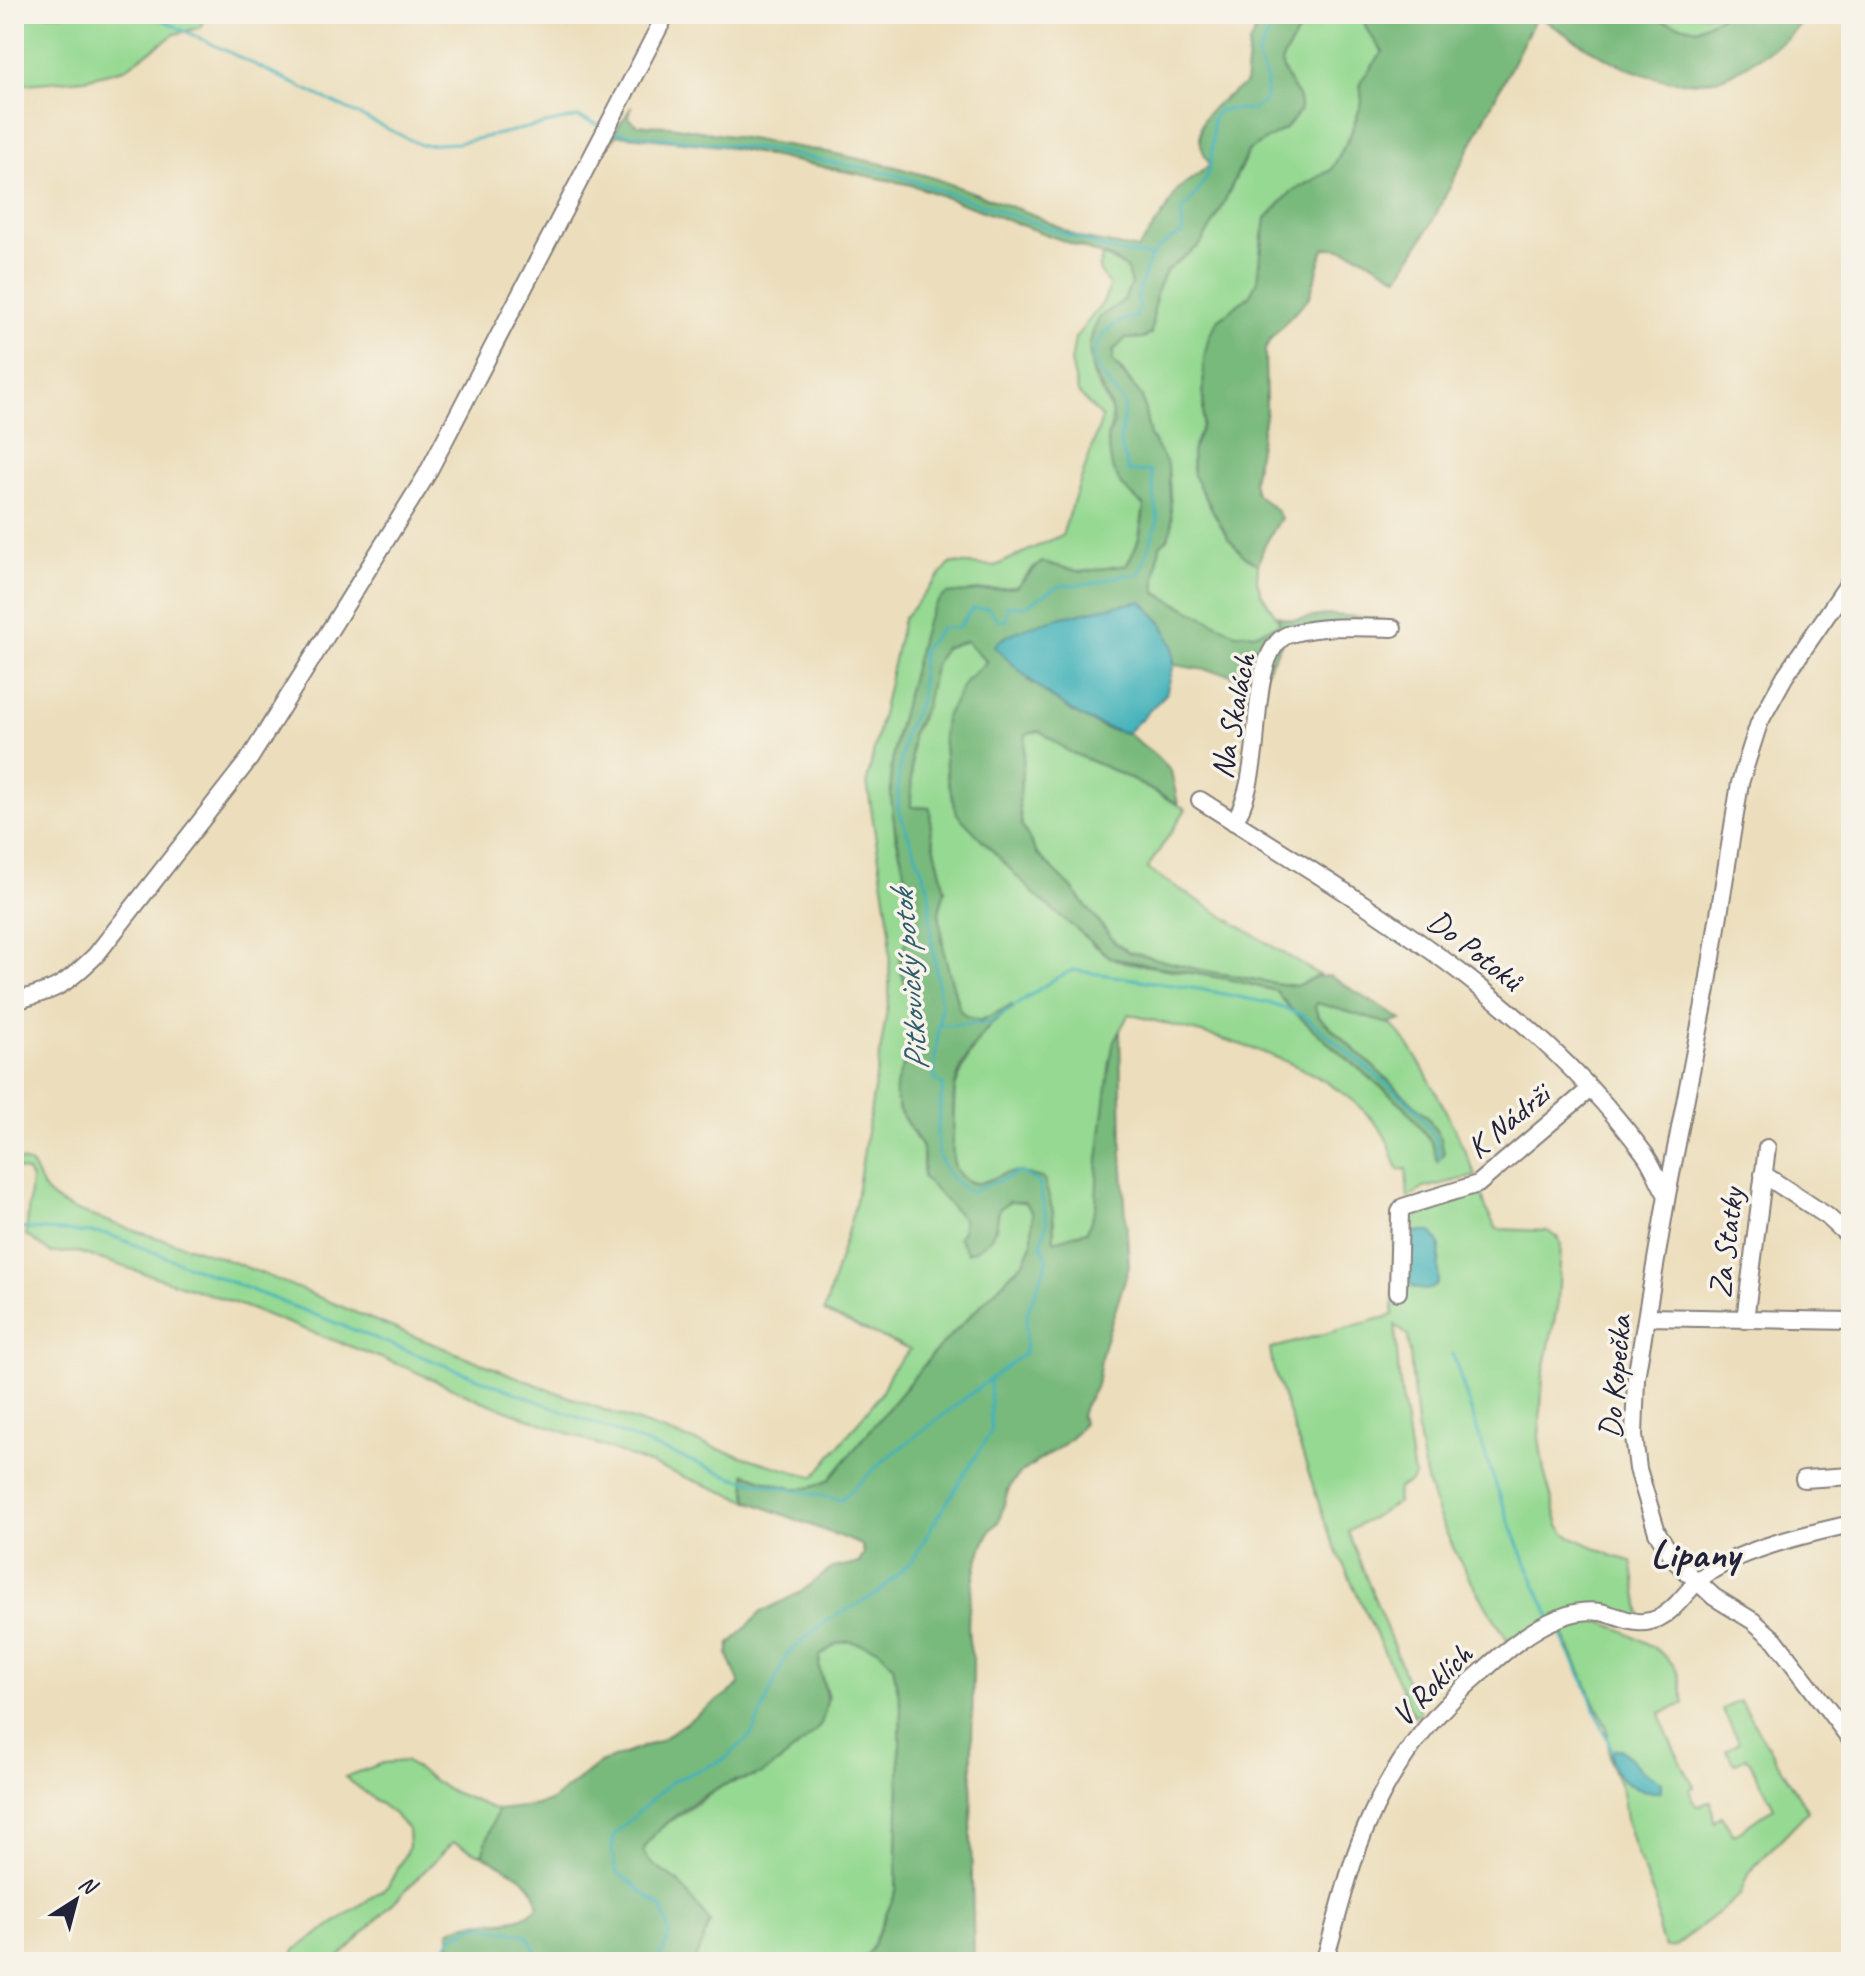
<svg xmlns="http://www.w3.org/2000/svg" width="1865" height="1976" viewBox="0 0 1865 1976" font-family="Caveat,sans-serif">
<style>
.green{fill:#95d992;stroke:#5c7e66;stroke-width:2}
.forest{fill:#78b97c;stroke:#4d6e5c;stroke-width:2}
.water{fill:#42b2ba;stroke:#326a7a;stroke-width:2}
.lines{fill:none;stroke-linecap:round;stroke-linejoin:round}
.stream{stroke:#42b2ba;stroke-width:3}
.minor-casing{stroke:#87807c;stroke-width:20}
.minor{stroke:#fff;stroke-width:16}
.labels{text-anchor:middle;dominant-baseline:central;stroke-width:7;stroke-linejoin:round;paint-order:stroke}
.street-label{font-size:32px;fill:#22223b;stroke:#f7f3e8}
.water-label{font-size:34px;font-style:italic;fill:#2f5c6e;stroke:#f7f3e8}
.district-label{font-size:40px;font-weight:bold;fill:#22223b;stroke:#f7f3e8}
</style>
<rect width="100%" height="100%" fill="#f7f3e8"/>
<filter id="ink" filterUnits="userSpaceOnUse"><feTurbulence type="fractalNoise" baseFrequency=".0125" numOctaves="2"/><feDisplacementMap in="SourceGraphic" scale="16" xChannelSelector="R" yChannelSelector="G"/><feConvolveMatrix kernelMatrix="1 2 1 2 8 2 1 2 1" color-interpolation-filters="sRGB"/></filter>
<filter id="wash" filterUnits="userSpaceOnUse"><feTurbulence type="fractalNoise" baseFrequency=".006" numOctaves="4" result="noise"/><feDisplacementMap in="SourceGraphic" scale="32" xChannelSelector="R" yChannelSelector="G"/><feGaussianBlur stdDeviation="1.8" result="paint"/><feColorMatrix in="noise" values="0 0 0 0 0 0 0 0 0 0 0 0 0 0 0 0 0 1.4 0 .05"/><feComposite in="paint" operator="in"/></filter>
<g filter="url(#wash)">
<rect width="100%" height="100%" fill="#ecdebc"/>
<path class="green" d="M14,14H203L202,27L175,34L124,69L85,79L14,85Z
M1315,14H1361L1367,30L1383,52L1362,92V102L1349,138L1331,170L1291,192L1262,234L1257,282L1249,296L1218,320L1204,357L1203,424L1192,452L1193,475L1228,538L1258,565L1257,580L1261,593L1281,624L1254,634L1235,633L1156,593C1154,578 1158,560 1160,545L1167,538L1172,526L1168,465L1150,436L1142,397L1123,372L1113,362V351L1125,339L1143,338L1151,333L1156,294L1166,270L1200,245L1217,217L1284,77L1281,62L1298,32L1310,26Z
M1651,14H1725L1697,29L1654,19Z
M1102,255L1127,268L1131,284L1124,300L1100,317C1098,332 1091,351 1092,367C1094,395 1123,404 1107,437L1121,485L1144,506L1137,548L1126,565L1081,572L1042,562L1031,570L1017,587L969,591L905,705L896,734L891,776L895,833L916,918L913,932L900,957L902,974L914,998L920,1031L901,1071L898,1109L923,1150V1177L963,1219V1231L958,1237L996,1229L999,1209L1010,1202H1024L1032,1212V1244L1025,1260L933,1354L830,1479C801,1499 776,1484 746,1474L748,1501L482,1401L405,1367L221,1298L78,1252L51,1253L26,1235L31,1179L27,1172L14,1167V1160C39,1161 34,1176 45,1191C59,1208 90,1215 110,1222C146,1236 183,1244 219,1257C272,1276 324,1300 376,1321C520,1379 664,1437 814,1477L880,1395L892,1369L910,1350L824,1312L855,1205L889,998L890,930L867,782L903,619L951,563L995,566L1062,535L1102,418L1078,393L1071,362L1075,338L1102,304L1110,287L1099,270Z
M966,641L987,663L966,680L943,734L947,778L1093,945L1117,961L1232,980L1276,991L1289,1007L1327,1042L1404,1106L1431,1142L1438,1161L1427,1116L1318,1016L1314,1007L1317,1003C1332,1005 1376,1016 1388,1023C1414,1038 1463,1146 1476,1176L1424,1188L1408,1198L1406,1169L1398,1170C1393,1157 1389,1141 1381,1130C1326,1057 1212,1037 1129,1014L1114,1041L1098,1160L1096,1207L1087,1231L1054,1242V1221L1007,1173L980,1185L963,1179L955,1168L952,1155L955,1087L968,1057L985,1032L1000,1015L1013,1008L1011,1006L980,1021L964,1015L959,1008L944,953L939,912L945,890L931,832L930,808L911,807L912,733L919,723L934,667L944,648Z
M1040,731L1068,751L1119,773L1186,809L1147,869L1319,975L1296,986L1267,982L1196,969L1129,952L1116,943L1071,887L1037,854L1022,826L1019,804L1026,734Z
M1480,1189L1487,1212L1497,1229L1547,1231L1559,1238L1561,1246L1558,1302L1543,1376L1539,1438L1544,1471L1559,1525L1566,1534L1615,1557L1632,1561L1642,1623L1585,1612L1512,1647C1483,1600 1451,1553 1433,1500C1415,1448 1415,1391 1408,1336L1395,1325L1399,1377L1414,1477L1411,1482L1398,1488L1397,1503L1348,1532L1421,1715L1414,1716L1330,1536L1273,1367L1270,1349L1393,1315L1395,1225L1406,1213Z
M1583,1617C1607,1620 1669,1649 1678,1673C1682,1682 1682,1694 1684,1704L1660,1713L1668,1737L1694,1787L1689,1790L1697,1807L1711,1801L1714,1822L1721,1816L1734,1835L1774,1807L1747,1757L1735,1764L1726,1750L1739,1742L1722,1709L1740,1701L1808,1811L1749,1872L1740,1895L1674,1947L1665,1948L1659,1932L1656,1901L1637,1855L1626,1819L1622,1792L1610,1761L1607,1728L1559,1625Z
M849,1641L878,1649L893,1665L901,1707L896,1892L871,1949L862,1962H694L710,1922C691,1894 658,1877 643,1851L655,1832L724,1785L762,1774L800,1745L821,1724L828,1697L819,1668L820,1656L836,1644Z
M405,1761L448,1790L497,1810L482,1855L453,1842L335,1962H289L295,1950L388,1886L409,1847L408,1829L395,1815L345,1777L383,1763Z"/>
<path class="forest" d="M1264,14H1315L1310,26L1298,32L1281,62C1285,83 1303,93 1300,111L1286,128L1248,151L1217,217L1200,245L1166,271L1156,294L1151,334L1143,338L1125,339L1113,351V362L1142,397L1150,436L1168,465L1172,526L1168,538L1160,545C1158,560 1154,578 1156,593L1235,633L1254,634L1280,624L1278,616C1293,624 1313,615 1330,615C1348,615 1366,618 1383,620L1287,634L1254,692L1230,674L1174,665L1173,647L1029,681L1054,696L1074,713L1104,728L1127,733L1154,754L1171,771L1178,804L1119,773L1068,751L1040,731L1026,734L1019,804L1022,826L1037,854L1071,887L1115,943L1129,952L1196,969L1267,982L1296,986L1315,977L1330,976L1402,1020L1389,1024L1317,1003L1315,1007L1318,1016L1427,1116L1441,1138L1444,1154L1438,1162L1431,1142L1404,1106L1327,1042L1289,1007L1276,991L1232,980L1111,958L1035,895L957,814L947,778L943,734L945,718L966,680L987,662L966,641L944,648L934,667L926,706L912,733L911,807L930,808L931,832L945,890L939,912L944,953L959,1008L964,1015L980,1021L1012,1005L1013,1008C986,1023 962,1057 955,1086C952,1102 954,1120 953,1136C953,1150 950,1167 962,1177C977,1192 991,1176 1007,1173C1020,1171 1032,1175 1044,1179L1053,1212L1054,1241L1087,1231L1096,1207L1098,1160L1110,1061L1114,1041L1120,1031L1122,1153L1129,1267L1102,1352L1097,1385L1084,1406L1081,1416L1083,1422C1071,1448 1037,1457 1017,1477C1005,1489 1005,1507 998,1522C996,1525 992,1528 990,1531C974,1560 961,1627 973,1658L971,1839L974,1962H862L871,1949L896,1892L901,1707L893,1665L878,1649L849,1641L836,1644L820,1656C815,1678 834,1690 822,1721C816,1736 777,1765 763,1773C751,1780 734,1779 722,1786C700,1797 651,1829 643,1851L651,1863L678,1882L710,1922L694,1962H452L449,1931C481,1913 510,1932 538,1907C537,1878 504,1867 482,1855L497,1810L533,1806L551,1801L600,1763L659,1741L740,1685L728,1655L730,1644L761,1612L801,1592L832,1568L859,1563L864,1553L862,1545L748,1501L745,1474C774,1483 802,1498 830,1479L933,1354L1025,1260L1032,1244V1212L1024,1202H1010L999,1209C995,1235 993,1243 968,1253L958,1237L963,1231V1219L923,1177C923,1169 925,1159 923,1152C920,1134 898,1119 896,1097C893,1075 912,1054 919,1034C927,1007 897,984 900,958C902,944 913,931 916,918C906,870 888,822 891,773C894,734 907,697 916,660C922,638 926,607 946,594L1016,587L1042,562L1081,572L1126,565C1139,546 1142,529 1144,506L1121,485L1112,468L1107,437L1114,424L1110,405L1092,369L1089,347L1093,331L1100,317L1124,300L1131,284L1126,268L1113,259L912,185L721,146L618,135L606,146L632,106L628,118L638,125L670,126L827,152L892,166L931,177L1034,215L1080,238L1138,249L1166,210L1178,189L1210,165C1184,123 1212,105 1245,85L1249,44Z
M1361,14H1651L1654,19L1697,29L1725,14H1807C1792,38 1776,47 1751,62C1741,68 1730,76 1718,79C1654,95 1592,51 1541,18L1535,19L1431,224L1399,277C1379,267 1347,243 1324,249L1310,296L1272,337L1265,350L1266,410L1253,481L1256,494L1275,509L1281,518L1264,546L1258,565L1241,553L1228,538L1193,475L1192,452L1203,424L1204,357L1209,336L1218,320L1249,296L1257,282L1266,218L1291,192L1331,170L1349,138L1362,103L1360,82L1383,52L1367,30Z"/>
<path class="water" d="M1142,601L1163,624L1173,647L1174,665L1166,694L1127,733C1075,723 1030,682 994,646C1012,623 1110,607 1142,601Z
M1416,1232H1432L1440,1245L1438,1283C1432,1292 1423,1291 1413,1287L1406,1276V1239Z
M1621,1749L1639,1768L1661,1782V1792C1637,1794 1607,1777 1612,1750Z"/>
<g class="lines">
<path class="stream" d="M150,14L421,145L457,143L578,117L600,125
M611,129L621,133L769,150L897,175L1114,251L1150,256
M940,1025L989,1023L1056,978L1073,970L1199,989L1269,1003L1304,1016L1416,1108L1437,1141L1440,1158
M14,1228L107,1234L735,1478L841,1500L882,1462L990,1379
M1453,1354C1481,1443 1509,1532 1550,1616
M1556,1626L1584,1682L1612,1750
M433,1962L454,1935L478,1925L527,1935L541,1962
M655,1962L664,1950L669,1935L667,1923L662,1908L616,1871L612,1851L614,1835L671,1782L725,1759L752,1734L787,1654L826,1621L877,1594L913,1560L932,1526L991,1432L990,1379L1025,1353L1027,1313L1048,1260L1041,1246L1047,1222L1039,1183L1021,1172L970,1192C924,1166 938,1129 943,1084L935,1080L934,1070L941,1005L931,935L929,889L898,808V781L905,733L921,699L922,651L941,628H958L972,609L987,608L999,620L1006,621L1007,605L1024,607L1058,586L1095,583L1122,575H1139L1158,520L1151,471L1129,472L1120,442L1125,404C1117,393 1103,380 1097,367C1087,341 1114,320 1136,317L1140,306L1137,299C1147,264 1147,250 1183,233L1181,212C1216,173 1211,168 1213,118L1220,110L1253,109L1265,101L1267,81L1257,57L1278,14"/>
</g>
</g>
<g filter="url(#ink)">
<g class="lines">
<g class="minor-casing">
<path id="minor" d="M1851,580L1785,676L1759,723L1740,783L1707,989L1667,1195L1636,1378L1634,1436L1638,1469L1657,1532L1674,1560L1714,1597L1753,1621L1775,1640L1851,1740
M1200,800C1360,902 1529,997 1644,1153C1654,1166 1658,1182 1667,1195
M1234,822C1247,802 1251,775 1254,752C1258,724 1256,644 1290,634C1322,625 1360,627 1393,628
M14,1001C57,990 64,986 96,955L250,758L426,476L666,14
M1763,1174L1827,1216L1851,1238
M1398,1292L1400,1212L1403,1207L1478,1184L1590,1089
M1648,1317L1851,1321
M1745,1320L1767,1148
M1804,1479L1851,1476
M1324,1962C1338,1918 1349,1864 1368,1823C1394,1762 1434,1712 1484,1670C1506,1650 1531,1629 1559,1618C1571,1613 1587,1610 1600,1612C1622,1616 1636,1629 1659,1618C1679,1608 1689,1585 1708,1573C1746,1548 1807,1534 1851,1524"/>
</g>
<use href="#minor" class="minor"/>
</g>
</g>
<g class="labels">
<g class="street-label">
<text transform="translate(1233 716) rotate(-79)">Na Skalách</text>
<text transform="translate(1475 950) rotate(38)">Do Potoků</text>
<text transform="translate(1508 1121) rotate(-40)">K Nádrži</text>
<text transform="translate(1726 1243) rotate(-83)">Za Statky</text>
<text transform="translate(1615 1377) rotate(-85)">Do Kopečka</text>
<text transform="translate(1432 1685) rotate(-46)">V Roklích</text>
</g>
<g class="water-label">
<text transform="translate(909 981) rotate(-95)">Pitkovický potok</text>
</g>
<g class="district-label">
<text x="1695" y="1554">Lipany</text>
</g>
</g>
<rect width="1865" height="1976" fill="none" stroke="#f7f3e8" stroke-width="48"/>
<g transform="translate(76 1900) rotate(36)" stroke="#f7f3e8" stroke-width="6" paint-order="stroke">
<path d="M0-6L14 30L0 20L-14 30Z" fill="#22223b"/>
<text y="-12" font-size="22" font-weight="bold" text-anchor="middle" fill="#22223b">N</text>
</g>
</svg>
